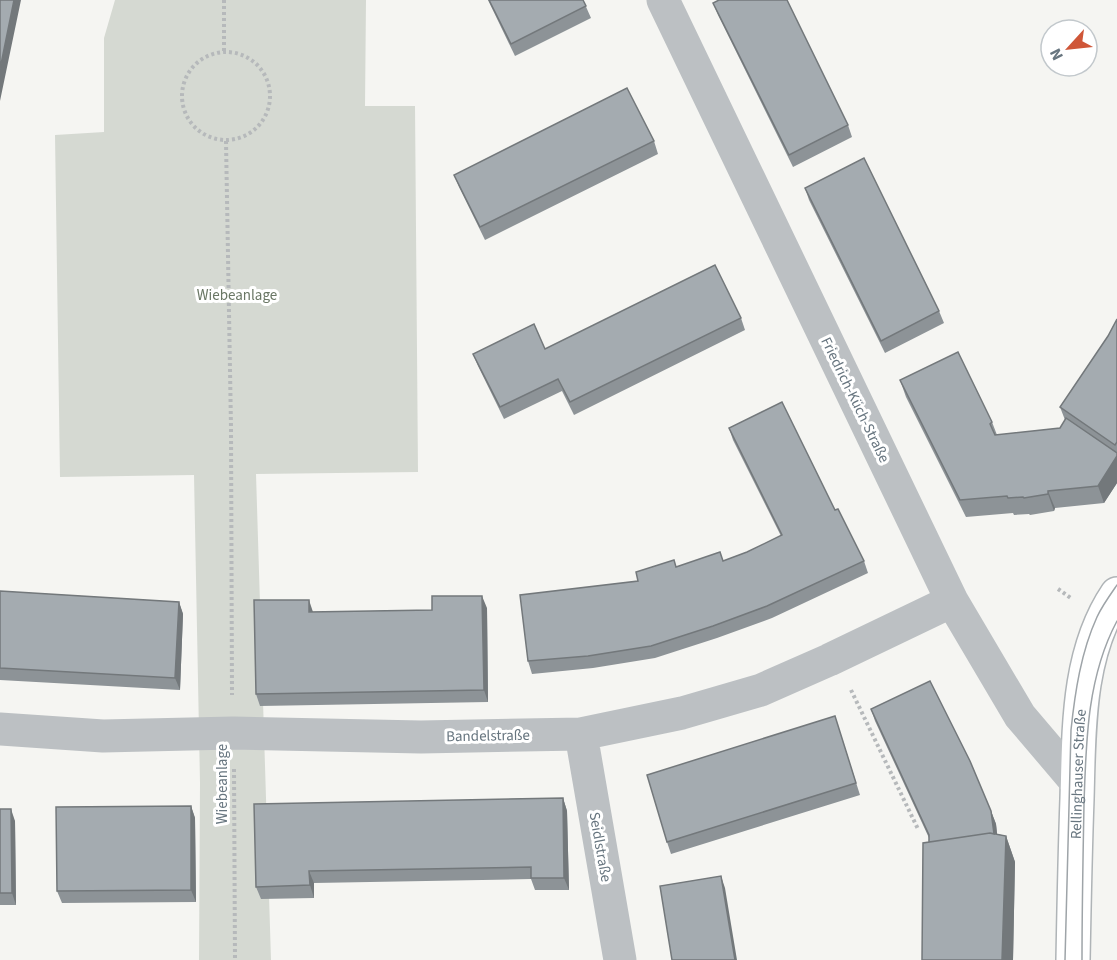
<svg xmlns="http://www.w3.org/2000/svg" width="1117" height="960" viewBox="0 0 1117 960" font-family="'Source Sans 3',sans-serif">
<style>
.green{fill:#d5d9d2}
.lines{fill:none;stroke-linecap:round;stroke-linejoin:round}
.secondary-casing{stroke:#afb4b7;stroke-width:36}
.path{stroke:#b6b9bb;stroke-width:4;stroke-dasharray:3 3;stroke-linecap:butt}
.street{stroke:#bcc0c3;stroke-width:33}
.secondary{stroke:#fff;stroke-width:33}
.tram{stroke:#9ea4a8;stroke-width:1.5}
.wall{fill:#8d9397}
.shaded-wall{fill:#73787b}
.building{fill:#a4abb0;stroke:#73787b;stroke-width:1.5}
.labels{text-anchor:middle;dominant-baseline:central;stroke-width:6;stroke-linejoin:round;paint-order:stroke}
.park-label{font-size:15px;fill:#6a7765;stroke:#fff}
.street-label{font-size:15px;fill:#67757f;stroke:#fff}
</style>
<rect width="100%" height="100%" fill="#f5f5f2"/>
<path class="green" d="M115,0H366L365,106H415L418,472L256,474L271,960H199L200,783L194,475L60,477L55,135L104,132V38Z"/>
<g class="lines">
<g class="secondary-casing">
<g id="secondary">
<path id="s1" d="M1073,960C1074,906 1075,853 1077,799C1079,730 1077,653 1117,594"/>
</g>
</g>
<path class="path" d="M224,0V51
M182 96a44 44 0 1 1 88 0a44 44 0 1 1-88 0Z
M226,141L231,427L232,695
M1058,589L1072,599
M851,690L918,829
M234,769L235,960"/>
<path class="street" d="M663,0L952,601L1020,716L1077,783
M0,729L103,736L233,733L421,737L581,734L682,713L761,690L829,660L952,601
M581,734L620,960"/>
<use href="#secondary" class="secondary"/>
<path class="tram" d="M1065,960L1071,730C1075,692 1081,652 1097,617C1102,606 1110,595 1117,585
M1082,960C1082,908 1083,856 1084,804C1086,742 1087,677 1117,621"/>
</g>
<path class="wall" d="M488,0H583L591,18L515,56Z
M713,3L848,125L852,137L793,167L718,15Z
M654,141L658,154L485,240L459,187L454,175Z
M805,188L939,311L944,323L885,353L809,200Z
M741,318L745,330L574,415L562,391L504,419L478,366L473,354L545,349Z
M1117,319V483L1104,503L1055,508L1054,511L1030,515L1029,514L1014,515L1013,513L966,517L906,397L900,380L992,422L997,435L1060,428L1065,420L1060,407L1108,336Z
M729,428L835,510L864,561L868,573L772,618L717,638L655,658L593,668L532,674L528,661L638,581L677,567L723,561L747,552L781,536L733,440Z
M0,591L179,602L183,614L180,690L0,680Z
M487,608L488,702L260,706L256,694L313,612L432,610Z
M871,709L991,811L996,824L997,834L1006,836L1015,862L1013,960H922L929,838L875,721Z
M835,716L860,795L671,854L667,842Z
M563,798L567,811L569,890H535L531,879L314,883V898L261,899L256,887Z
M191,806L195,818L196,902L62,903L57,891Z
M0,809L15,821L16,905H0Z"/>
<path class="shaded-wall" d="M14,0H21L0,101V69Z
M1117,456V483L1104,503L1098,486Z
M1048,491L1055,508L1054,511L1048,494Z
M482,596L487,608L488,702L484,690Z
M309,600L313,612L314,624L309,612Z
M179,602L183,614L180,690L175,678Z
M563,798L567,811L569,890L564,878Z
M191,806L195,818L196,902L191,890Z
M11,809L15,821L16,905L12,893Z
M991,811L996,824L1000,860L995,848Z
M1006,836L1015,862L1013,960H1002Z
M309,871L314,883V898L310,885Z
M721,876L725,888L737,960H735Z"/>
<path class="building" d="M0,0H14L0,69Z
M489,0H583L586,6L511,44Z
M719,0H787L848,125L789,155L713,3Z
M627,88L654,141L480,227L454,175Z
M864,158L939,311L881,341L805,188Z
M715,265L741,318L570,402L558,379L500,407L473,354L534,324L545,349Z
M1117,319V442L1115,445L1060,407L1108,336Z
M958,352L992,422L990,424L995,435L1060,428L1066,418L1117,453V456L1098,486L1048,491V494L1024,498L1023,497L1008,498L1007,496L960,500L900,380Z
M782,402L835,510L838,509L864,561L767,606L713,626L651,646L588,656L528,661L520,595L638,581L636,572L674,560L676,567L720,552L723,561L747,552L782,535L729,428Z
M0,591L179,602L175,678L0,668Z
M432,596H482L484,690L256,694L254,600H309V612L432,610Z
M930,681L970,761L991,811L994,834L990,833L929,842V835L871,709Z
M835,716L856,783L667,842L647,775Z
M563,798L564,878H531V867L309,871L310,885L256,887L254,804Z
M191,806V890L57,891L56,807Z
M0,809H11L12,893H0Z
M990,833L1006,836L1002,960H922L923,843Z
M721,876L735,960H672L660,886Z"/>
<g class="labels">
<g class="park-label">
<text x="237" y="295">Wiebeanlage</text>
</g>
<g class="street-label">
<text transform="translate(855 400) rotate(64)">Friedrich-Küch-Straße</text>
<text transform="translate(488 736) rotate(-1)">Bandelstraße</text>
<text stroke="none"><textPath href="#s1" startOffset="186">Rellinghauser Straße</textPath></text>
<text transform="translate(222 784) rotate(-90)">Wiebeanlage</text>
<text transform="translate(600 847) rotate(80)">Seidlstraße</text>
</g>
</g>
<g transform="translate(1069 48) rotate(243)"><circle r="28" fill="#ffffff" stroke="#c2c8cc" stroke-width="1.5"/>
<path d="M0-4.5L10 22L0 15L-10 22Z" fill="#cf5638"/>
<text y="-9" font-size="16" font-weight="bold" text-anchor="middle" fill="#67757f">N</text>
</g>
</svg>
